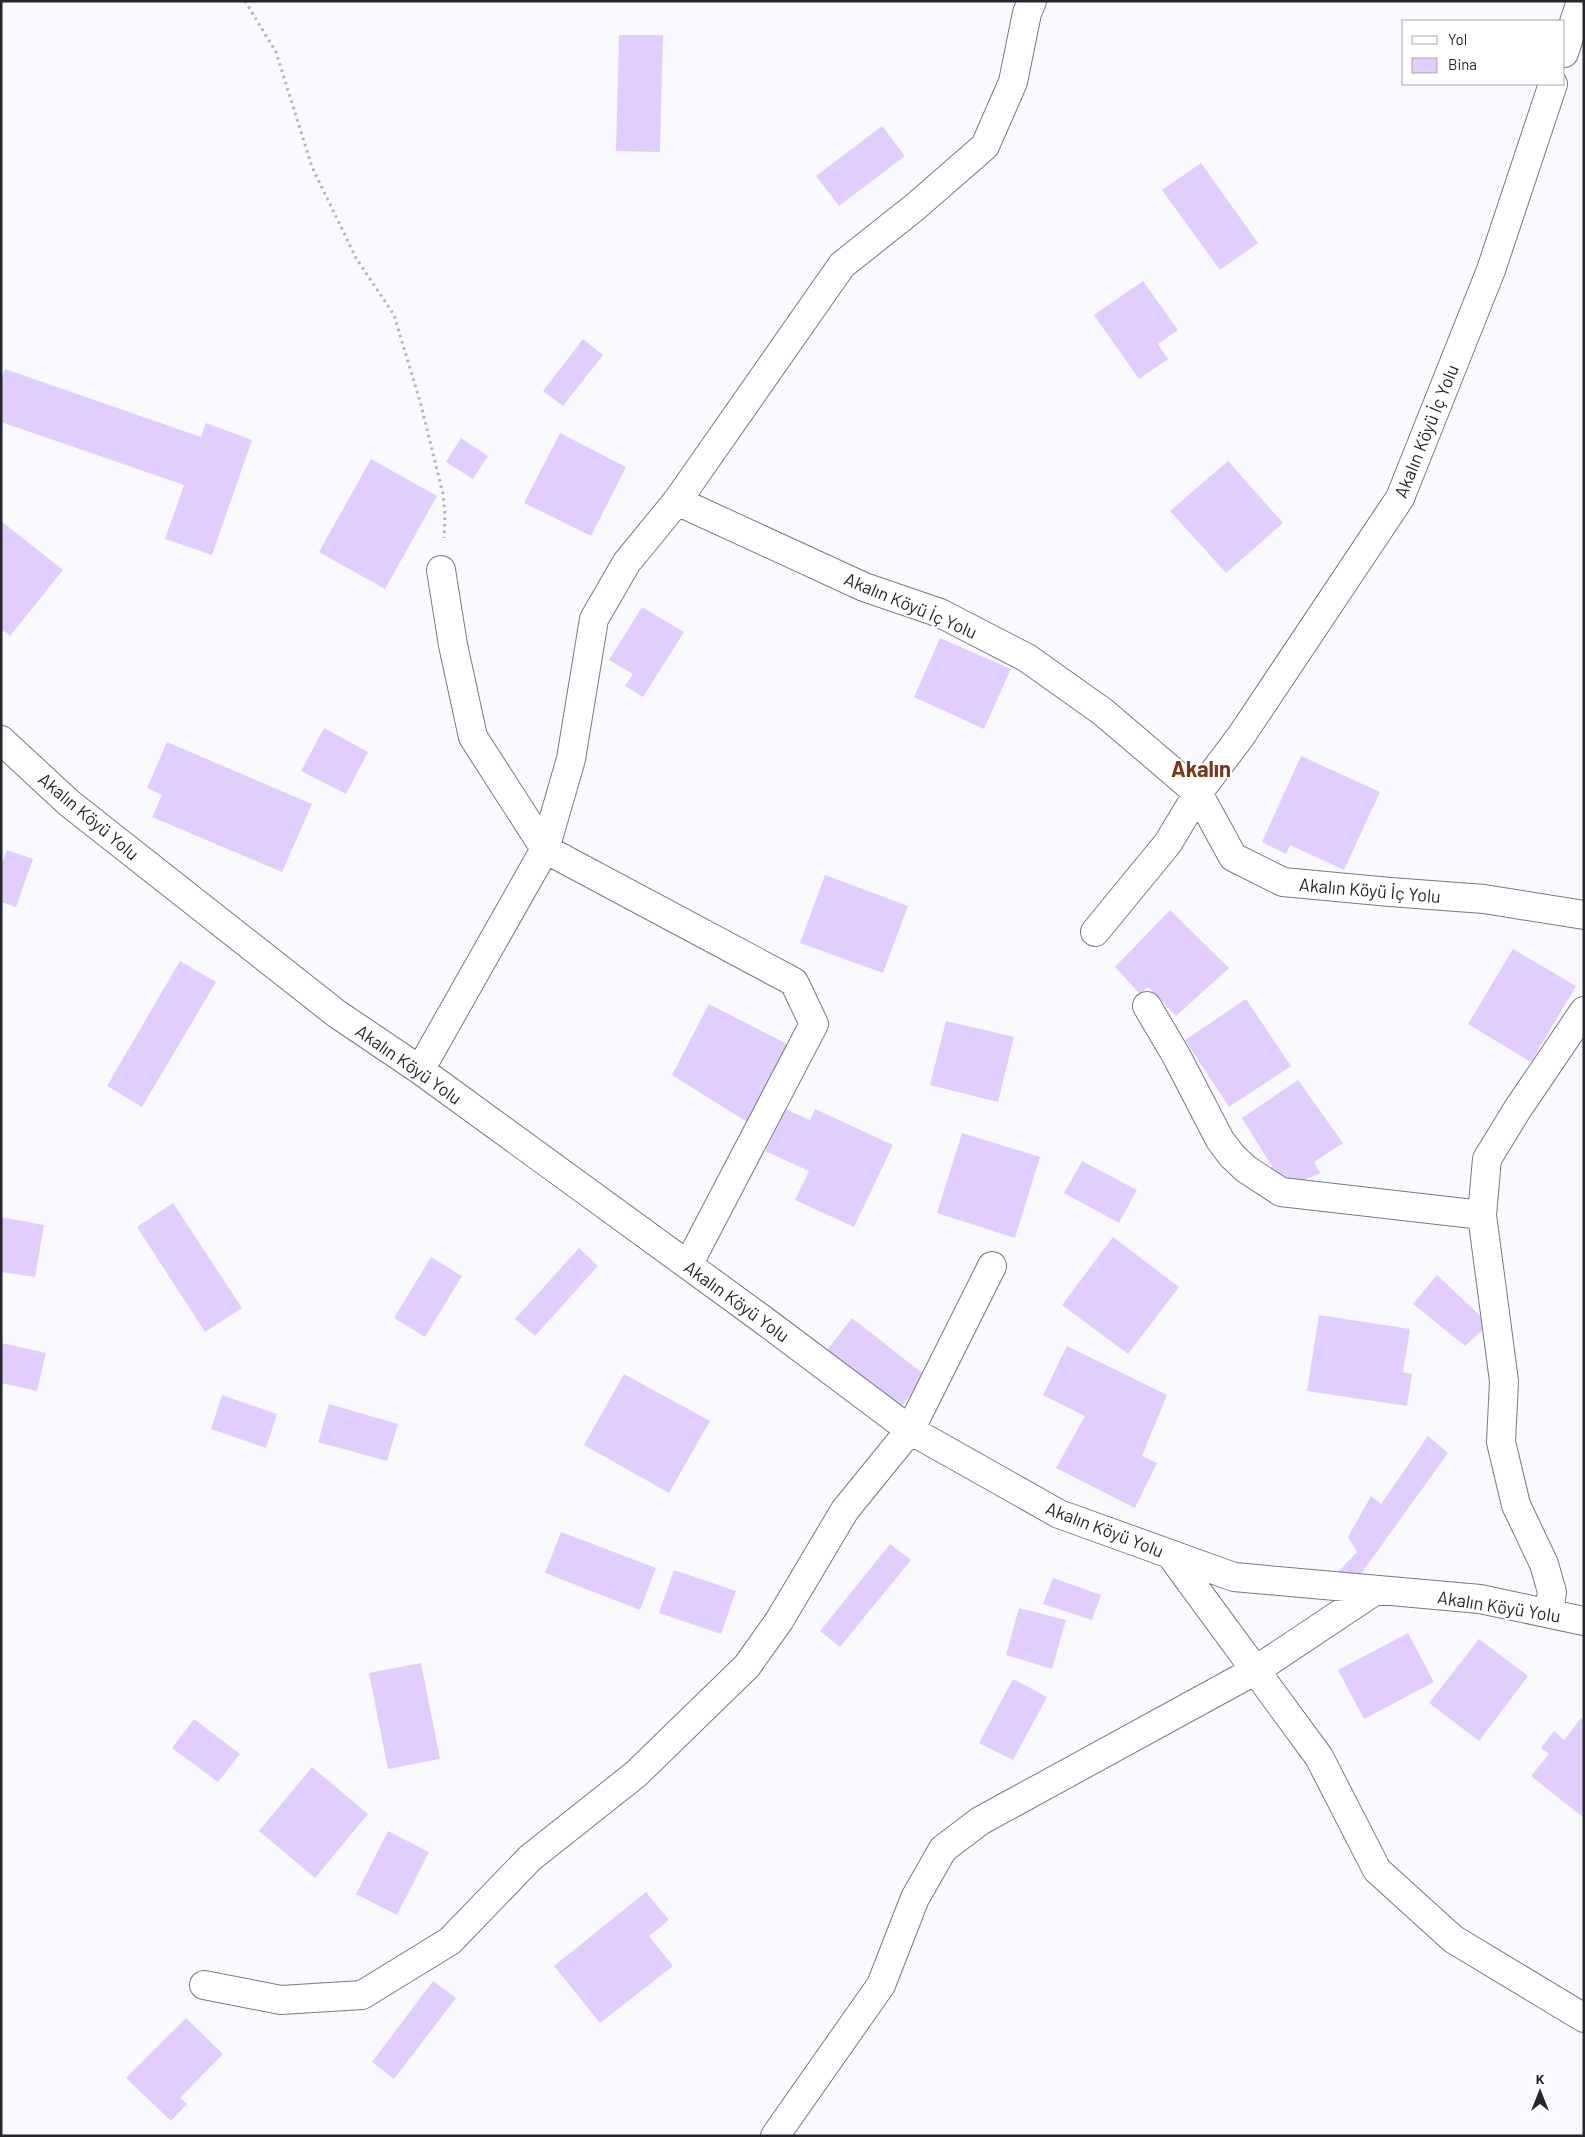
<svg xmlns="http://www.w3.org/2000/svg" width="1585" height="2137" viewBox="0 0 1585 2137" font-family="Barlow,sans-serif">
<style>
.building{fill:#e2cdff}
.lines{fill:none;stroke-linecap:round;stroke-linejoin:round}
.minor-casing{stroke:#777988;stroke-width:30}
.path{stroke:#b3b3b8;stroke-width:3;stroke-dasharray:2.5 4;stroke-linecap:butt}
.minor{stroke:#fff;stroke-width:28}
.labels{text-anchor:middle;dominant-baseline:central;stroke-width:4;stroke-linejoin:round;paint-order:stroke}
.street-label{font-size:18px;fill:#25262c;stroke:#fff}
.district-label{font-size:22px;font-weight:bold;fill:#79371b;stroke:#fff}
</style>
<rect width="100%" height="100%" fill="#fafafe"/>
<path class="building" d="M619,35H663L660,152L616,151Z
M882,126L905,156L839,206L816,176Z
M1201,163L1258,243L1220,270L1162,190Z
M1143,281L1178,330L1158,344L1168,359L1139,379L1094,315Z
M583,339L603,355L563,406L543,391Z
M5,369L201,437L206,423L252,440L212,555L165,539L184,485L1,422V380Z
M560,433L626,467L591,536L524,503Z
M461,438L488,456L473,479L446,462Z
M371,459L437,496L385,589L319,552Z
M1228,461L1283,523L1226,573L1170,511Z
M1,521L63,570L10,636L1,629Z
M642,607L684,632L643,697L625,686L633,674L609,660Z
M940,638L1011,669L984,729L914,697Z
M324,728L368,752L346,794L301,771Z
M167,742L312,804L282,872L152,817L162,795L147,788Z
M1301,756L1380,792L1344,870L1290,845L1286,854L1262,842Z
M7,850L33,859L16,907L1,902V866Z
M825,875L908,906L883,973L800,943Z
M1170,910L1229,968L1176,1016L1148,987L1140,994L1115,967Z
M1513,949L1576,986L1531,1062L1468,1024Z
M180,961L216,982L142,1107L107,1086Z
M1246,999L1291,1066L1229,1107L1185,1040Z
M709,1004L791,1046L747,1122L672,1075Z
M946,1021L1014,1037L998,1102L930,1085Z
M1298,1080L1343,1143L1314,1162L1320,1173L1286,1189L1242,1118Z
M785,1109L810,1120L815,1109L893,1145L854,1227L795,1200L809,1171L765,1151Z
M962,1133L1040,1157L1015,1238L937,1213Z
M1082,1161L1137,1190L1119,1223L1064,1193Z
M173,1203L242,1308L205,1332L137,1227Z
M1,1217L44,1225L35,1277L1,1272Z
M1113,1237L1179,1287L1128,1354L1062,1305Z
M579,1248L598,1266L535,1336L515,1319Z
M431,1257L462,1276L425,1337L394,1318Z
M1437,1275L1489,1324L1465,1346L1413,1304Z
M1319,1315L1410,1329L1403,1372L1412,1374L1407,1406L1307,1391Z
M852,1318L926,1376L900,1408L827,1350Z
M1,1343L46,1353L37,1391L1,1383Z
M1067,1346L1167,1395L1142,1456L1157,1463L1135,1508L1056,1468L1085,1416L1043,1395Z
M624,1374L710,1421L669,1493L584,1445Z
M222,1395L277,1414L266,1448L211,1429Z
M329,1404L398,1424L387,1461L318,1442Z
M1428,1436L1448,1453L1358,1578L1334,1576L1357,1552L1348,1537L1371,1496L1381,1504Z
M561,1532L656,1568L640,1610L545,1573Z
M890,1544L911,1560L840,1647L820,1631Z
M674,1570L736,1591L721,1634L659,1613Z
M1053,1578L1101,1595L1092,1620L1043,1604Z
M1019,1608L1066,1620L1052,1669L1006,1655Z
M1408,1633L1434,1682L1364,1719L1338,1670Z
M1479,1639L1528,1676L1479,1741L1429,1703Z
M421,1663L440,1759L388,1769L369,1673Z
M1013,1679L1047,1697L1013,1760L979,1743Z
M1581,1718L1584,1720V1818L1531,1776L1549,1754L1541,1748L1554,1731L1564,1740Z
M194,1719L240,1754L218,1782L172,1748Z
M312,1767L368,1814L315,1878L259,1831Z
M388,1831L429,1852L397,1915L356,1894Z
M646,1892L669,1920L649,1936L673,1966L600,2023L554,1966Z
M433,1981L456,1998L394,2079L372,2062Z
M186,2018L223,2054L180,2098L187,2104L171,2121L126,2078Z"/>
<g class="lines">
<g class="minor-casing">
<path id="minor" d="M1564,53L1581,1
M677,501L864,587L940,613L1027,658L1103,712L1198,793L1233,857L1283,882L1390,892L1484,899L1584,915
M441,570L453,645L473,737L545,849L794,982L814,1024L688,1265
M1,740L69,803L337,1014L420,1070L762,1319L910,1430L1059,1514L1234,1577L1480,1599L1584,1621
M1095,932L1168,843L1198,793L1241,736L1400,498L1491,270L1553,84
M1147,1006L1177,1057L1220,1140L1232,1156L1246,1169L1281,1192L1482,1215
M420,1070L545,849L571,759L594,619L627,562L677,501L842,265L915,207L985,146L1013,82L1027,13L1032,1
M1170,1554L1319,1757L1377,1870L1453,1939L1584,2018
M1549,1613L1552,1592L1544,1564L1516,1505L1501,1442L1504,1381L1482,1215L1487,1159L1517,1110L1584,1011
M204,1985L281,2000L362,1995L450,1941L530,1858L636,1774L747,1666L779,1621L845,1510L910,1430L992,1266
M775,2136L881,1985L915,1898L943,1849L980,1821L1256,1670L1376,1590"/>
</g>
<path class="path" d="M245,1L276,52L312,167L356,258L394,315L421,405L443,494L445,514L444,538"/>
<use href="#minor" class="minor"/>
</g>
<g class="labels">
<g class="street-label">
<text transform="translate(1426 431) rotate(-68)">Akalın Köyü İç Yolu</text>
<text transform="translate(911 605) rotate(23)">Akalın Köyü İç Yolu</text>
<text transform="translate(89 816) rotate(40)">Akalın Köyü Yolu</text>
<text transform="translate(1370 890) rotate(5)">Akalın Köyü İç Yolu</text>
<text transform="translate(409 1064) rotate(35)">Akalın Köyü Yolu</text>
<text transform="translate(737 1301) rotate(36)">Akalın Köyü Yolu</text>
<text transform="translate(1105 1529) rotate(21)">Akalın Köyü Yolu</text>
<text transform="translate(1499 1606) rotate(9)">Akalın Köyü Yolu</text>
</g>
<g class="district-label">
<text x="1201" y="768">Akalın</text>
</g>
</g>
<rect width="1585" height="2137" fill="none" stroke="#25262c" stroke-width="5"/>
<rect x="1402" y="20" width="162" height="65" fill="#ffffff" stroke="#a8a8ab"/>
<rect x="1412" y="36" width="25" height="8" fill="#ffffff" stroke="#a8a8ab"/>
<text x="1448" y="45" font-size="15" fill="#25262c">Yol</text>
<rect x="1412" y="58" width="25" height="15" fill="#e2cdff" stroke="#a8a8ab"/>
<text x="1448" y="70" font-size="15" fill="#25262c">Bina</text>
<g transform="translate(1540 2092)" stroke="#ffffff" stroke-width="4" paint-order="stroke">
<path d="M0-4L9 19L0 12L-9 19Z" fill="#25262c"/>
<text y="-8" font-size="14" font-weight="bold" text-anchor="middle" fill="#25262c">K</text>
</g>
</svg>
